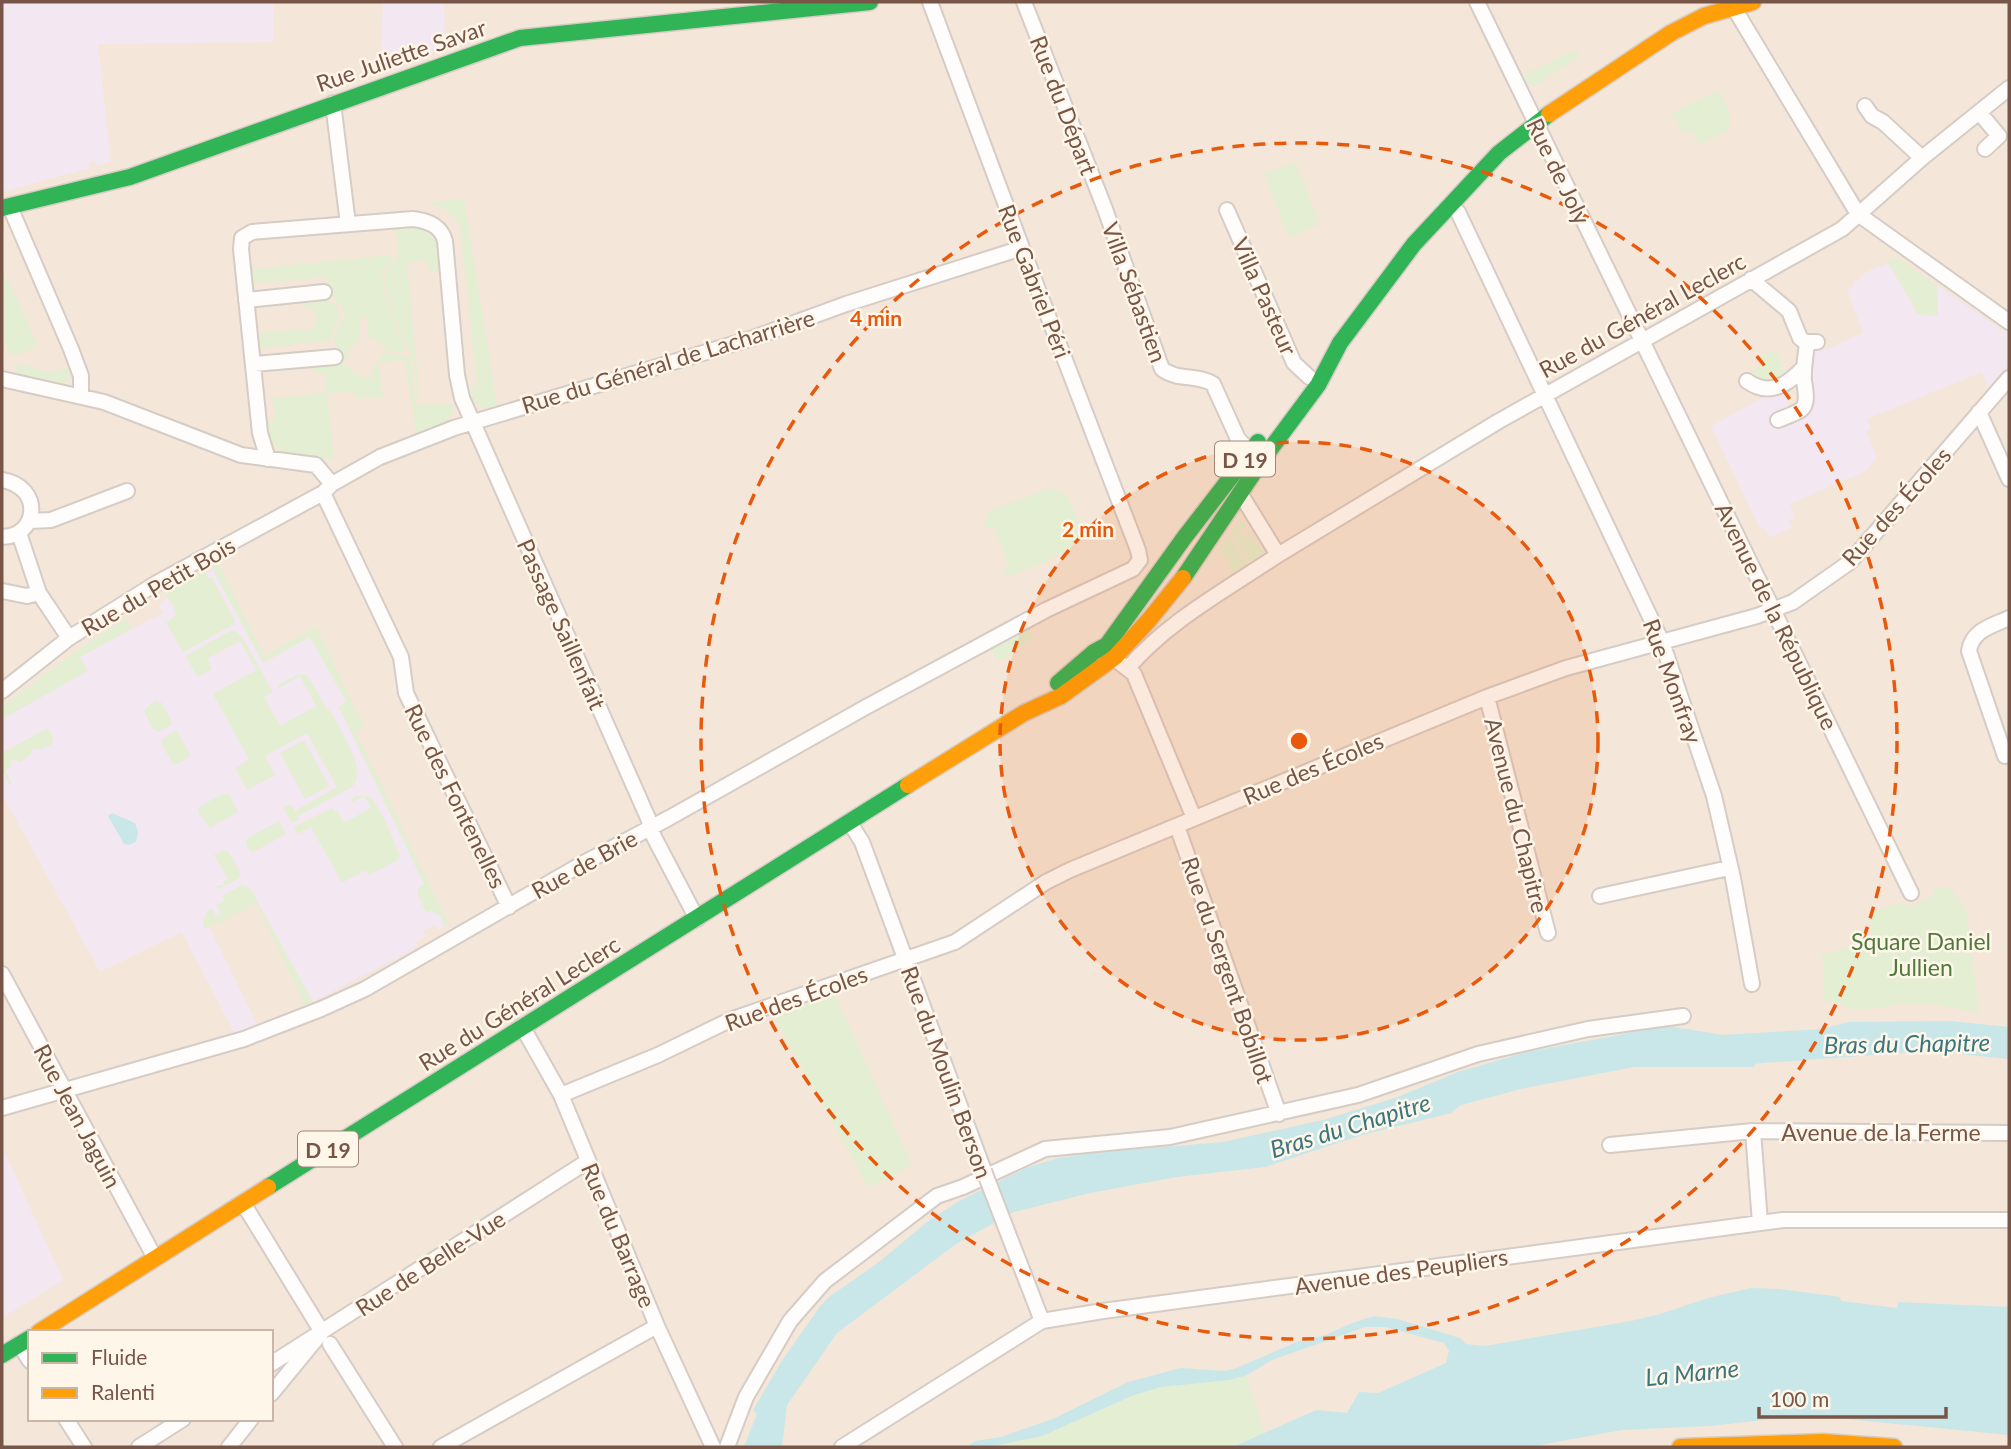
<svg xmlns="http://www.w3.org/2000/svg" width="2011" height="1449" viewBox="0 0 2011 1449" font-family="Lato,sans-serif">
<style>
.residential{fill:#f4e6d8;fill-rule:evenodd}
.education{fill:#f3e7f2}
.green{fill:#e4eed2}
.water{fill:#c9e7e9}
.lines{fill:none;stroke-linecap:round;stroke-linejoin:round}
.street-casing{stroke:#d6ccc6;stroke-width:18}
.fast-casing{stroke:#d6ccc5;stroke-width:19}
.slow-casing{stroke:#d6ccc5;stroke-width:19}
.street{stroke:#fefdfc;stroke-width:14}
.fast{stroke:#30b455;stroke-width:16}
.slow{stroke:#ff9f0a;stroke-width:16}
.street-bridge-casing{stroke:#d6ccc6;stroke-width:18;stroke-linecap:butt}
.street-bridge{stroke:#fefdfc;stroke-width:14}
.ring{fill:none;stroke:#e8590c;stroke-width:3.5;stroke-dasharray:12 9}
.labels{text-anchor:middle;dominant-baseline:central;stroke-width:5;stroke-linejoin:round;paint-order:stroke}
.shield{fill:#fff6ea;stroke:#a08678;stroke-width:2}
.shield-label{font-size:21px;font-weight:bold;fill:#785647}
.street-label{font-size:23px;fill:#785647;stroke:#fff6ea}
.park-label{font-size:23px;fill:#50793c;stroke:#fff6ea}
.water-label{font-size:24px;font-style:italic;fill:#39767e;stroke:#fff6ea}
.centre{fill:#e8590c;stroke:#fff6ea;stroke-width:3.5}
.ring-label{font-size:21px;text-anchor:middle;font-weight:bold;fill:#e8590c;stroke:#fff6ea;stroke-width:5;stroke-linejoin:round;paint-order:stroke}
</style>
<rect width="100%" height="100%" fill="#f8f1e8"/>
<path class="residential" d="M2,2H2009V1447H2ZM30,1332H271V1419H30Z"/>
<path class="education" d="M2,2H274L273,42L98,44L111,162L96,166L95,160L89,162L90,168L2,192Z
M383,2H444L445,47L380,66Z
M1888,263L1918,314L1938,316V286L2009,335V364L1988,388L1982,372L1867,419L1871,429L1866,431L1877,458L1866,471L1790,504L1794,513V518L1789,521L1792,527L1770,538L1764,528L1760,529L1711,426L1781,388L1791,409L1809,406L1815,401L1809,385L1811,352L1819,345L1822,351L1863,333L1847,289L1854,286V282L1861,278V276L1877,266L1878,267Z
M218,562L264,656L316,626L364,727L356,732L449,924L438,930L435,925L423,931L425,936L415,942L418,947L305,1006L256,903L231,917L209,926L258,1026L235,1035L182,932L100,972L2,794V706L79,649L126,618L132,629L163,613L159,605L166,597L164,593L206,573L212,569L211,566Z
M2,1146L63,1280L2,1318Z"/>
<path class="green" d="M1576,49L1580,56L1536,85L1532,86L1525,80L1527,71H1531Z
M1718,90C1725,103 1735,116 1728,130L1699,145L1692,130L1683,133L1672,113Z
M1295,162L1320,224L1289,237L1264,174Z
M464,198L497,406C482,411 472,404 470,388L477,385L460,225L447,210L430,203Z
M421,228C439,235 440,253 442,271L429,272L427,260L407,263L420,400L418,401L413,359L393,315L384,276L389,265L396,260L398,253L396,230Z
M393,255L380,278H383C386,304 395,326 407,350L403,352L387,351L376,339L369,338L367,318H360V340L349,350L346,360L337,362L336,341L333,340L341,321L345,319L343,308L327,292L326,277L253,283L252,269Z
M1887,260H1900L1938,286V316L1918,314Z
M8,279L38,346L17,355L9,354L2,336V281Z
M328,299L338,308L339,319L335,325L330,341L259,348L258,333L316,328L314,308H304L303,302Z
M1775,349L1787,378L1780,382L1760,383L1748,374L1764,364L1760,358Z
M385,353L406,355L410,358L416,405L454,404C453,427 435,428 416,435L405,359L378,363L383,397H355L354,392L327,393L334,460C326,459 319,457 311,456C283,451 270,455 267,422L276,420L274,404L270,398L326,393L325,373H313V366L343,363C354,370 356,380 371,378L376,363Z
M13,365C40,363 38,380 71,366L67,381L58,384L18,374Z
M1051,488C1067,492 1070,499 1075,513C1078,520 1082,527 1081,534C1078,552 1029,567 1013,575L1004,573L1002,570L1009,566L993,526L985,529V517L991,510Z
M1241,518L1245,525L1239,531L1245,537L1250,532L1264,553L1250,562L1231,533Z
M1229,535L1248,564L1234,573L1219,550Z
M218,562L264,656L316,626L364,727L356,732L449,924L445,926L439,914L436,915L433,910L426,912L417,893L418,888L424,884L339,707L346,701L310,637L263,663L211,566Z
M204,570L209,578L212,577L235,621L233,625L183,652L166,623L176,615L173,610L175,609L164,593Z
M126,618L132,629L80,657L88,671L2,719V706L79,649Z
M1029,629L1034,638L999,661L991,650Z
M230,631H235L242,637L273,692L264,697L280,726L316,706L300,676L279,688L278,685L299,674L307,675L327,709L331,712C340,730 368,770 352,787L298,816L299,819L292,823L283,808L291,804L295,811L337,787L307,733L265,756L275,775L247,790L235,768L249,759L213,694L256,670L240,641L207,659L212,669L198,677L185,656Z
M155,701L161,702L172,722L171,725L158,732L153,729L144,710Z
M48,728L53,738L52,744L40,750L33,748L31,755L20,762L15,759L11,761V767L5,770L12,783L9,784L2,770V753Z
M175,731L179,734L190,754L188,758L175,765L172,763L161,742L163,738Z
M304,740L329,786L305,799L280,753Z
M224,793L230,795L238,812L210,828L198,812L199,807Z
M357,796C363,795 368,795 372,799C379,806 397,846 400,856L398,860L369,875L366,870L342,883L311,827L298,834L294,827L332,808L335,812L337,810L344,823L371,808L364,796L352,802L350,799Z
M279,821L286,834L255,851H250L246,843L247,838Z
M223,850L229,852L241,875L238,879L218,889L216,886L225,885L223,882L228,879L214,855Z
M242,885L250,888L313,1002L305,1006L256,903L231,917L204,929C202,920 204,913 212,908L216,916L221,914L216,905L225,901L222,896Z
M1933,887L1952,889L1967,912L1979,1014C1958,1007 1921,1001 1899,1004C1887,1005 1884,1009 1871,1008L1869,1010L1845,1008L1843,1004L1824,1001V965L1821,955L1873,941L1869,913L1898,903L1911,907L1934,895Z
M834,993L912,1165L869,1188L772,1014Z
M1246,1375L1264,1433L1233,1447H989L1042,1436L1134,1395L1161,1387L1230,1380Z"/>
<path class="water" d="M112,813L135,823L138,832L136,842L129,845L124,844L108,816Z
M1949,1021L2009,1027V1059L1929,1051L1763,1063L1755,1064L1754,1067H1634L1525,1088L1461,1105L1451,1113L1362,1135L1265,1167L1177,1177L1090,1193L1014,1212L956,1244L837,1333L787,1405L782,1447H744L757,1414L753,1410L783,1359L821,1305L829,1297L879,1262L927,1222L959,1201L1026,1168L1058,1158L1093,1153L1223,1142L1323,1120L1395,1098L1458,1072L1527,1052L1667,1026L1724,1035L1821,1029L1850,1022Z
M1751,1288L1779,1289L1840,1297L1841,1301L1897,1308L1898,1302L2009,1307V1435L1836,1418L1772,1419L1710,1426L1622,1430L1529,1447H1233L1316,1410L1347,1413L1359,1392L1378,1393L1446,1363L1449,1351L1444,1343L1386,1327H1365L1272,1360L1247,1375L1230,1380L1161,1387L1134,1395L1042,1436L988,1447H967L975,1441L1001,1437L1055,1418L1128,1382L1181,1368L1223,1371L1234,1369L1299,1341L1326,1335L1352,1323L1374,1316L1397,1319L1460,1338L1466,1344L1485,1346L1631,1321L1660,1314L1708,1298Z"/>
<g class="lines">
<g class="street-casing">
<path id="street" d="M930,2L1022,248L1138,550L1140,560
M1024,2L1105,209L1162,369C1178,381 1197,374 1213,384L1238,439L1250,451
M1477,2L1911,893
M1731,3L1858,214L2009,322
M333,103L348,224
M1865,106L1872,116L1883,122L1922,158
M1979,112L1999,136L1985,149
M10,207L71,349L81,376V395
M1227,210L1294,363L1309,377
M1458,212L1662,642L1714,796L1733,878L1752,984
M1751,279L1789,311L1800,338L1805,342H1817
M246,300L324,292
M253,364L335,357
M2,379L104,402L241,455L316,465L332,484
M1747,381C1769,397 1788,385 1804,367
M1979,412L2009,479
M1778,420C1805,409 1809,411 1804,381C1803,368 1806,355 1807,342
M268,459L260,433L241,249L242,238L252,232L413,219C429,221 441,226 445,241L457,375L462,398L648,818L654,837L697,919
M2,480C44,487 38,537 2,537
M323,493L401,657L406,693L509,907
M29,521L51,520L127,491
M19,533L39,593L69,638
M1278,555L1499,421L1842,229L1922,158L2009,88
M2,591L27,596L39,593
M1120,663L1134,674L1194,818
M1128,668C1168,621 1226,590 1278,555L1240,493
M2,691L69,638L155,584L323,493L332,484L380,457L454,428L753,338L846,304L1022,248
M1487,697L1548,933
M2005,756L1969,651C1972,630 1992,626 2009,618
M850,823L862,842L984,1171
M1177,826L1279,1114
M1600,896L1729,868
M2,974L155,1258
M522,1026L561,1095L657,1326L713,1447
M561,1095L658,1055L730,1020L955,942L1046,882L1070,870L1487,697L1566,668L1757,616L1793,602L1850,562L2009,378
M2,1108L244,1039L321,1009L365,989L580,865L669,818L866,707L1046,610L1133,569L1140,560
M1753,1131L1760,1223
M1610,1145L1753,1131L2009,1133
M243,1203L322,1332L271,1394
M1004,1223L1042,1321
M19,1344L30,1361
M330,1344L395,1447
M271,1364L588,1161
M66,1419L84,1447
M139,1447L183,1419
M229,1447L251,1419
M441,1447L657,1326
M727,1447L746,1397L790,1321L825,1281L937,1196L963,1187L1045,1149L1170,1137L1358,1095L1478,1054L1588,1029L1683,1016
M842,1447L1042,1321L1103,1311L1783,1220H2009"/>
</g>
<g class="fast-casing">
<path id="fast" d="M2,208L130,177L520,38L870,2
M1183,578L1263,459L1318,385L1340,343L1414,244L1499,153L1549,114
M1058,683L1094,652L1107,645L1184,538L1258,442
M268,1187L908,785
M2,1355L30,1338"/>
</g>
<g class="slow-casing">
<path id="slow" d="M1549,114L1671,33L1704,16L1753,2
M908,785L1024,713L1061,696L1115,657L1149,620L1183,578
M39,1332L268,1187
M1680,1447L1823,1442L1894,1447"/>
</g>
<use href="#street" class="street"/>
<use href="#fast" class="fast"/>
<use href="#slow" class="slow"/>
<g class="street-bridge-casing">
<path id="street-bridge" d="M984,1171L1004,1223"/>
</g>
<use href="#street-bridge" class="street-bridge"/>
</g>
<circle cx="1299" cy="741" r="299" fill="#e8590c" fill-opacity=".12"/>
<g class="ring">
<circle cx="1299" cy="741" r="299"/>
<circle cx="1299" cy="741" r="598"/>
</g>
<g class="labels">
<g class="shield">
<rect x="1215" y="441.5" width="60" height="35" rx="5"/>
<rect x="298" y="1131.5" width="60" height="35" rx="5"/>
</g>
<g class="shield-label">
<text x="1245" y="459">D 19</text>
<text x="328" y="1149">D 19</text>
</g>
<g class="street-label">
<text transform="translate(401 55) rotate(-19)">Rue Juliette Savar</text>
<text transform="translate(1064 105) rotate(69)">Rue du Départ</text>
<text transform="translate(1559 171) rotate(64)">Rue de Joly</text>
<text transform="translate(1035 281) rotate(69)">Rue Gabriel Péri</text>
<text transform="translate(1135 292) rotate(70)">Villa Sébastien</text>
<text transform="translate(1265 296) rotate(66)">Villa Pasteur</text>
<text transform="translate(1642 315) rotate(-29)">Rue du Général Leclerc</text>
<text transform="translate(668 361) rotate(-17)">Rue du Général de Lacharrière</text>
<text transform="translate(1896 506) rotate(-48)">Rue des Écoles</text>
<text transform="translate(158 586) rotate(-30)">Rue du Petit Bois</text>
<text transform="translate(1777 616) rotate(64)">Avenue de la République</text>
<text transform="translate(562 624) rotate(66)">Passage Saillenfait</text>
<text transform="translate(1673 681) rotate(70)">Rue Monfray</text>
<text transform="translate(1313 768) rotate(-23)">Rue des Écoles</text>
<text transform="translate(456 796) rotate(64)">Rue des Fontenelles</text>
<text transform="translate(1517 815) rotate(76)">Avenue du Chapitre</text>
<text transform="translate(584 864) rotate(-29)">Rue de Brie</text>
<text transform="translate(1228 970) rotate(71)">Rue du Sergent Bobillot</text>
<text transform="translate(796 998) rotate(-20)">Rue des Écoles</text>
<text transform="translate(519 1003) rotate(-32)">Rue du Général Leclerc</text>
<text transform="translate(947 1072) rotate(70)">Rue du Moulin Berson</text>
<text transform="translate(78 1116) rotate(62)">Rue Jean Jaguin</text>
<text x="1881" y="1132">Avenue de la Ferme</text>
<text transform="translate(619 1235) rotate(67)">Rue du Barrage</text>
<text transform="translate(430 1263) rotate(-33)">Rue de Belle-Vue</text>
<text transform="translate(1401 1271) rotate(-8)">Avenue des Peupliers</text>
</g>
<g class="park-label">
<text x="1921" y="941">Square Daniel<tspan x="1921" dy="26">Jullien</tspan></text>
</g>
<g class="water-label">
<text transform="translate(1907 1043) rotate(-1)">Bras du Chapitre</text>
<text transform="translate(1350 1125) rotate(-17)">Bras du Chapitre</text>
<text transform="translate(1692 1372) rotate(-6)">La Marne</text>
</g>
</g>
<circle cx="1299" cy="741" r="10" class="centre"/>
<g class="ring-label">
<text x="876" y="326">4 min</text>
<text x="1088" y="537">2 min</text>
</g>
<rect width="2011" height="1449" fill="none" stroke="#785647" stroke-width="7"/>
<rect x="28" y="1330" width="245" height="91" fill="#fff6ea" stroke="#c9b6a9" stroke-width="2"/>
<rect x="42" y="1353" width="35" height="10" fill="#30b455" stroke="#c9b6a9" stroke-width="2"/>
<text x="91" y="1365" font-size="21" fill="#785647">Fluide</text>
<rect x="42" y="1388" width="35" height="10" fill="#ff9f0a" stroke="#c9b6a9" stroke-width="2"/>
<text x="91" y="1400" font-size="21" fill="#785647">Ralenti</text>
<path d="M1759 1407v10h187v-10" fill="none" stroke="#785647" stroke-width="3.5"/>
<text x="1770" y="1407" font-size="21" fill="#785647" stroke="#fff6ea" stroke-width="5" paint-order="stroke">100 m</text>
</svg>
